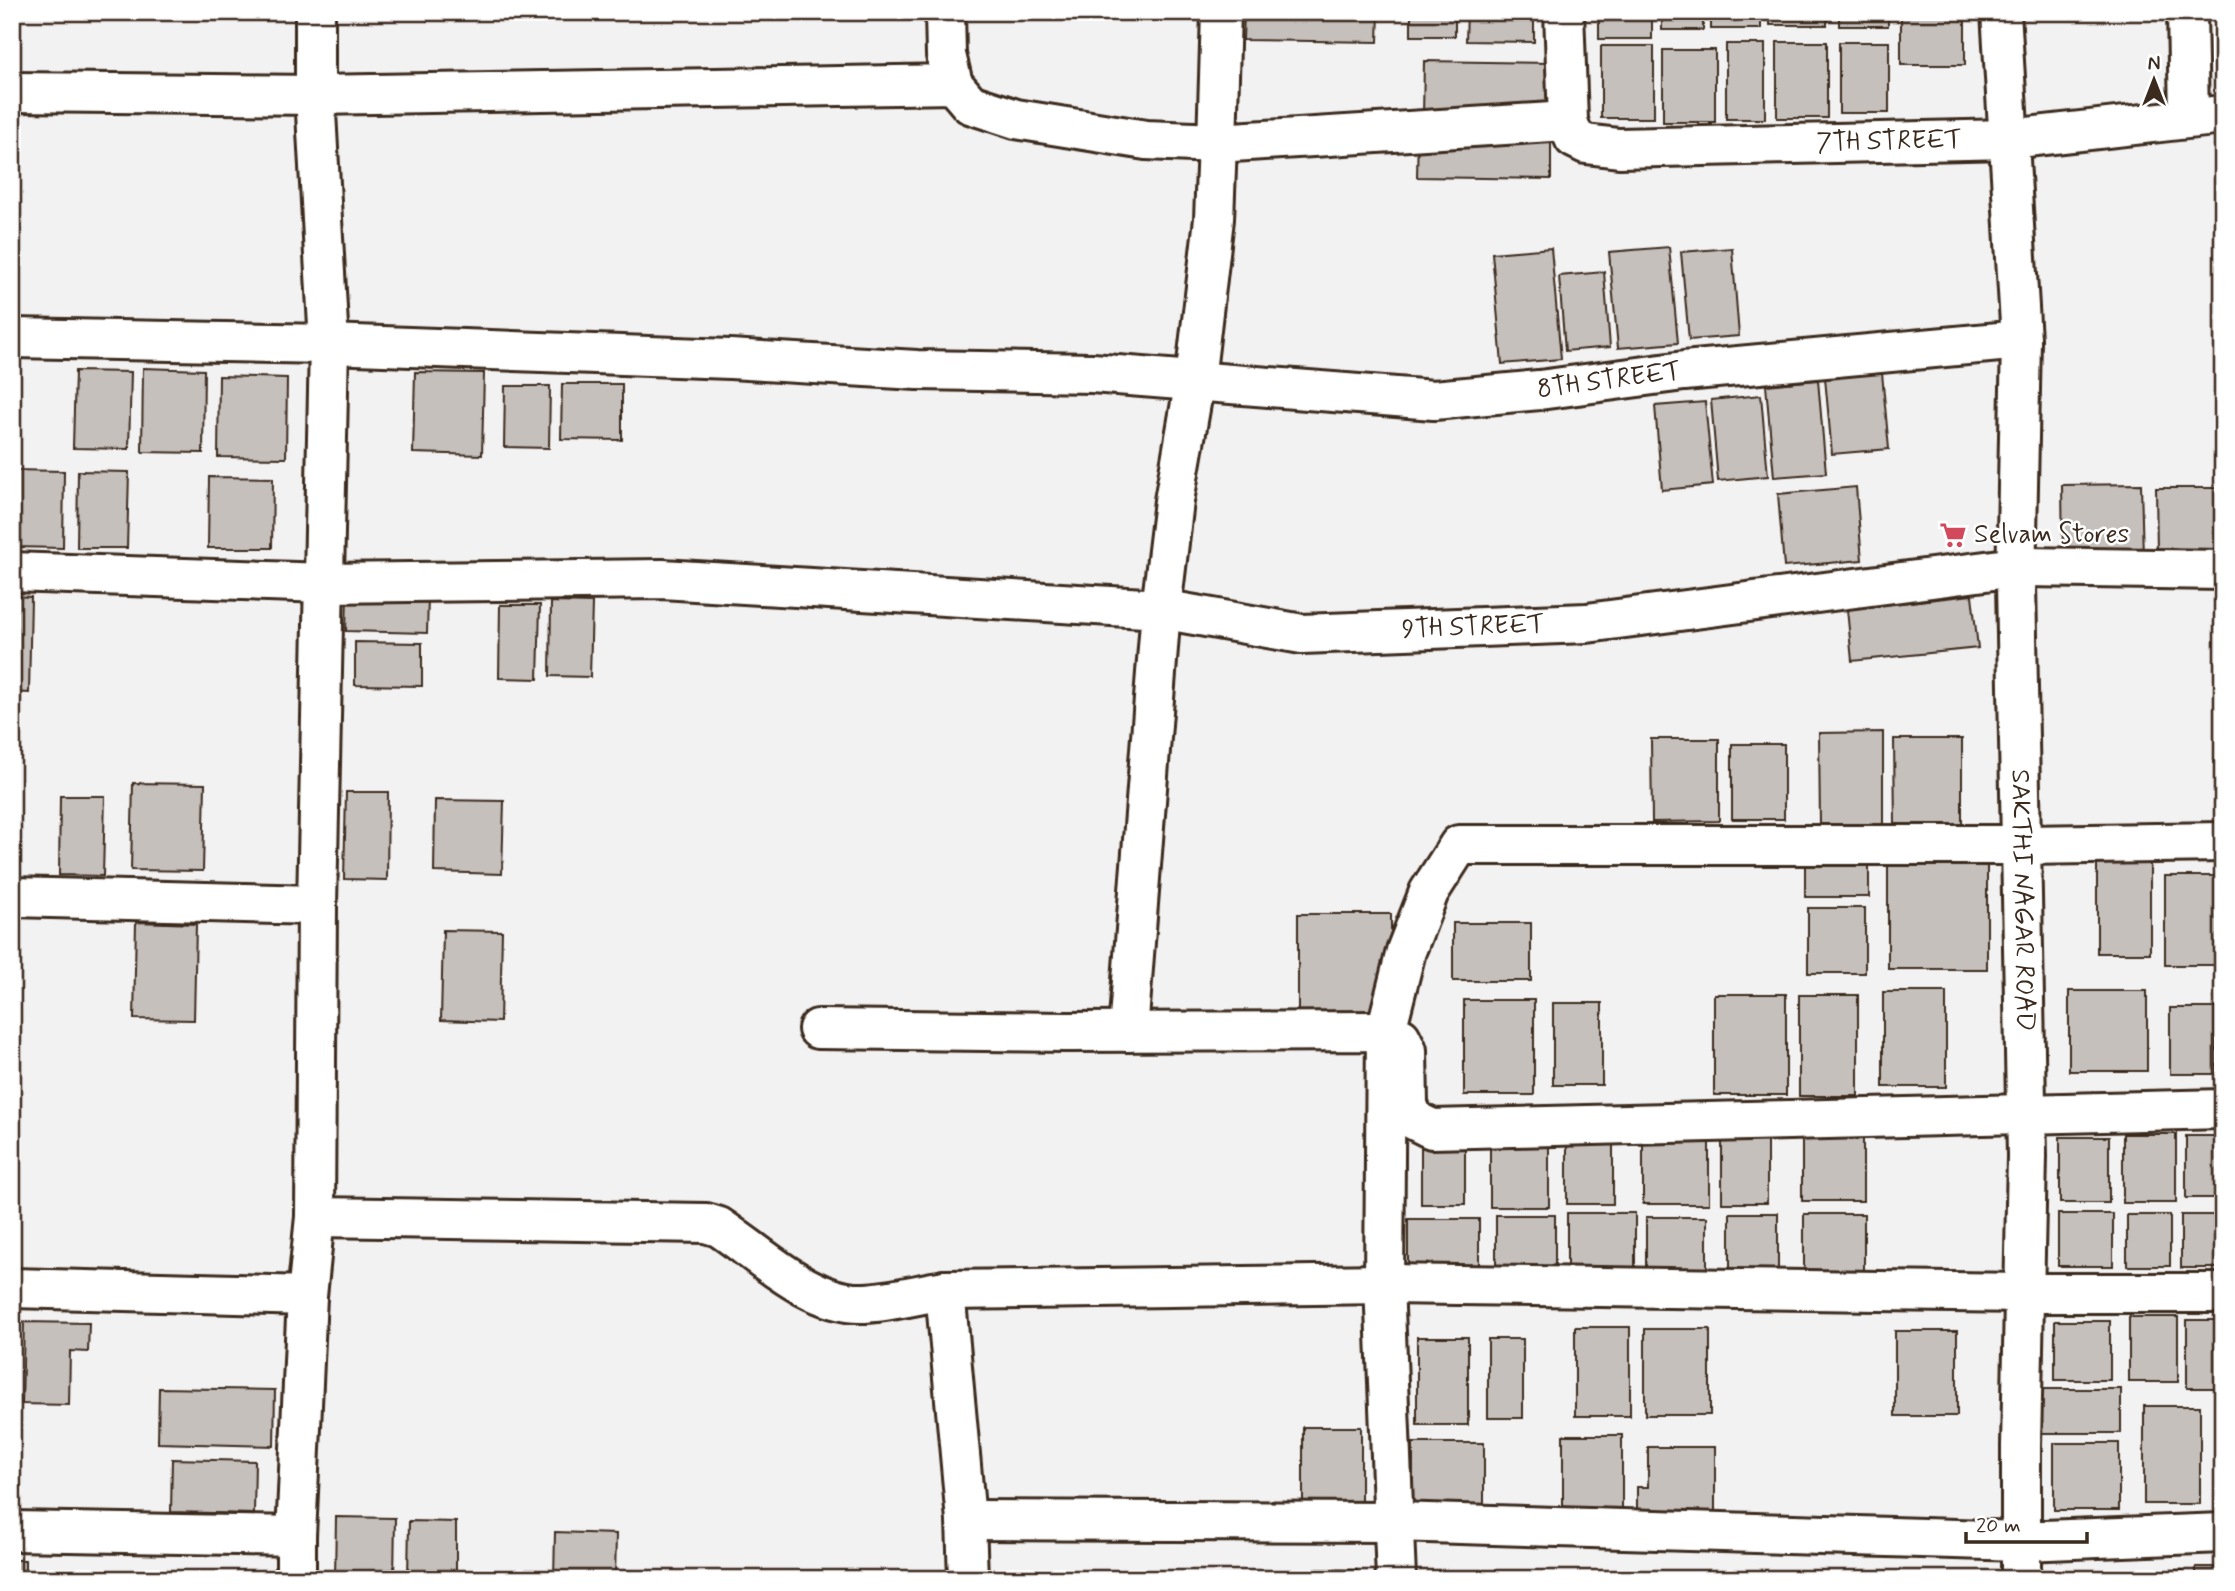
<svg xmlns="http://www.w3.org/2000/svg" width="2235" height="1591" viewBox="0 0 2235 1591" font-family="Mynerve,sans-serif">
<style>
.building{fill:#c6c0bd;stroke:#3b2a1e;stroke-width:2}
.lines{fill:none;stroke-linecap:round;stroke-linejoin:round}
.minor-casing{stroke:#3b2a1e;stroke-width:44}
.minor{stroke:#fff;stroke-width:38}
.labels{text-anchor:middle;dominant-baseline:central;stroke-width:5;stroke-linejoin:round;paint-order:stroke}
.street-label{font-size:26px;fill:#3b2a1e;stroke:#fff}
.poi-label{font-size:26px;fill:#3b2a1e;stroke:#fff;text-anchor:start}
</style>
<rect width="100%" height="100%" fill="#f3f2f2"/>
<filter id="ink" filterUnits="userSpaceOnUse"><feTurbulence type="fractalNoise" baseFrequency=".0143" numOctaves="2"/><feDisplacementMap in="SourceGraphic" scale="14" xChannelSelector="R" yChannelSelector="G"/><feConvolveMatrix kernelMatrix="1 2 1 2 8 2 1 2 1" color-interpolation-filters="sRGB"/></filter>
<g filter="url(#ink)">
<path class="building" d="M1244,12H1379L1378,42L1243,40Z
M1411,12H1455V36H1411Z
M1467,12H1534V42L1466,41Z
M1599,12H1652V39H1599Z
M1662,12H1703V30H1662Z
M1711,12H1761V29H1711Z
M1770,12H1827V25H1770Z
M1839,12H1888V26H1839Z
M1901,12H1965V65H1901Z
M1777,42H1827V118H1777Z
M1839,42H1889V113H1839Z
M1726,44H1765V119H1726Z
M1601,46H1654V118H1601Z
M1663,50H1715V122H1663Z
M1424,61L1554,63L1553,120L1423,117Z
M1418,133L1551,135V179L1417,177Z
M1669,247L1678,343L1618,348L1609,252Z
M1551,248L1561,359L1502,364L1492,253Z
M1732,248L1739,336L1689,340L1681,252Z
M1604,272L1610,347L1565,351L1559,276Z
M143,368L204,370L203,453L142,452Z
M75,371L131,372L129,449L73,448Z
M415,372L484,373L482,455L413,453Z
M1882,373L1889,449L1832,454L1825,378Z
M219,376L287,378L286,458L218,457Z
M1818,380L1826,473L1774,477L1766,385Z
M562,384H622V440L561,439Z
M505,386H550L549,448L504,447Z
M1761,395L1768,476L1718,481L1711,400Z
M1705,402L1713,485L1662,490L1655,406Z
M12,470L64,471L63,548L12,547Z
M78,471L129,472L127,548H77Z
M209,477L273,478L272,548H208Z
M2141,484L2143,557L2063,559L2062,485Z
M1856,487L1862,560L1784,567L1778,494Z
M2156,488H2217L2218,553H2157Z
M347,595L428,597L427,633L346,631Z
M1972,595L1978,648L1852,661L1847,609Z
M12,596L31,597L29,693L12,692Z
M551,602L592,603L590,677L550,676Z
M500,605H540L538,679L499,678Z
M355,642L422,643V686L355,685Z
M1883,732V824H1820L1819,733Z
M1651,739H1719V821L1652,822Z
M1894,739H1962V826L1895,827Z
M1732,744H1784V819H1732Z
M133,783L205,784L203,871L131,870Z
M346,792H388L387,880L344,879Z
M60,796H105L103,876L59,875Z
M435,800L504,801L502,874L434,872Z
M1805,861H1869V897H1805Z
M1888,862H1987V969H1888Z
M2097,862H2150V953H2097Z
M2165,876H2223V965H2165Z
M1808,908H1865V973H1808Z
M1298,914H1391V1016H1298Z
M136,922L196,924L194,1020L134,1019Z
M1453,923H1531V981H1453Z
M443,930L502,931L500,1022L441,1020Z
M2069,991H2147V1071H2069Z
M1883,992H1946V1087H1883Z
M1714,994H1786V1095H1714Z
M1799,995H1858V1096H1799Z
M1464,1000H1534V1095H1464Z
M1553,1003H1602V1085H1553Z
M2170,1008H2216V1074H2170Z
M1802,1133H1863V1201H1802Z
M2123,1134H2176V1203H2123Z
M1490,1136H1549V1207H1490Z
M2186,1136H2223V1198H2186Z
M2060,1137H2109V1203H2060Z
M1643,1139H1709V1204H1643Z
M1567,1140H1613V1204H1567Z
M1722,1140H1767V1203H1722Z
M1421,1143H1465V1204H1421Z
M12,1156H20L17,1266H12Z
M1567,1213H1635V1278H1567Z
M1730,1213H1778V1270H1730Z
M1804,1214H1864V1270H1804Z
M2058,1214H2113V1266H2058Z
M1496,1215H1555V1274H1496Z
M2127,1215H2170V1266H2127Z
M2181,1215H2223V1268H2181Z
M1646,1217H1707V1273H1646Z
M1408,1219H1479V1274H1408Z
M2129,1317H2178V1382H2129Z
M2187,1320H2223V1388H2187Z
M2055,1321H2110V1380H2055Z
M24,1322L89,1323L88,1352L70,1351L69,1405L22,1404Z
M1575,1327H1630V1416H1575Z
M1645,1329H1710V1415H1645Z
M1895,1331H1957V1416H1895Z
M1417,1337H1468V1425H1417Z
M1488,1339H1523V1418H1488Z
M159,1388L275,1390L274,1446L158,1443Z
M2036,1389H2121V1433H2036Z
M2218,1398H2223V1504H2218Z
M2144,1406H2200V1504H2144Z
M1303,1427H1361V1516H1303Z
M1563,1435H1622V1510H1563Z
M1413,1443H1484V1516H1413Z
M2054,1443H2119V1510H2054Z
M1648,1447H1715V1514H1637V1487H1648Z
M172,1459L255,1461L254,1514L171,1512Z
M336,1517L395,1518L394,1579H335Z
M409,1521L456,1522V1579H408Z
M555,1532L616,1534L615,1579H554Z
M12,1560H25V1579H12Z
M2196,1567H2223V1579H2196Z
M1294,1569L1357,1570V1579H1294Z
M2124,1570H2183V1579H2124Z"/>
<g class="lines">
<g class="minor-casing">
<g id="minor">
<path d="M945,12L946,55L953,84L970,104L1016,119L1146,140L1217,143L1221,12"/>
<path id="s1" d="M1564,12L1568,121L1574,138L1586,144L1619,148L2010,139L2223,115"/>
<path id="s2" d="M2001,12L2021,340L2016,583L2027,1156L2021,1446V1579"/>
<path d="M2187,12L2189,118"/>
<path d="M12,92L315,95L953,84"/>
<path id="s3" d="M1568,121L1217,143L1214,219L1195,380L1174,501L1161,609L1302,634L1587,623L2016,567L2223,570"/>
<path id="s4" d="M12,338L329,344L730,359L917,370L1092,373L1434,400L1539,390L1684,371L2021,340"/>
<path d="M12,572L325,583L662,579L1161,609L1128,1032"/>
<path d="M12,897L317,905"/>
<path d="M818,1029L1065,1032L1386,1031L1401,1038L1407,1050L1408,1105L1414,1120L1432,1129L2223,1109"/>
<path d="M315,1217L706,1223L719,1227C760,1254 812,1306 865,1303C891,1302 919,1294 945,1290"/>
<path d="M12,1288L307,1296"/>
<path d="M966,1520L1395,1522L2021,1541L2223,1533"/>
<path d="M12,1531L296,1536"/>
<path d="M296,1579V1536L307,1296L315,1217L317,905L329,344L315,95V12"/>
<path d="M968,1579L966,1520L945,1290L1384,1284L2024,1293H2223"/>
<path d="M1396,1579L1384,1284L1386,1031L1406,951L1429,892L1459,845H2021L2223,842"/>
</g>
</g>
<use href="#minor" class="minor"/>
</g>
</g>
<defs>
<g id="supermarket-bare" transform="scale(2.1)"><path d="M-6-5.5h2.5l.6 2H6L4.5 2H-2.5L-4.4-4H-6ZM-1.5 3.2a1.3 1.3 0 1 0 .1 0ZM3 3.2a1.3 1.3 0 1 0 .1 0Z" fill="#d1495b" stroke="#fff" stroke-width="2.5" paint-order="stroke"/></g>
</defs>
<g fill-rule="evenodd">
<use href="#supermarket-bare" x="1953" y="535"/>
</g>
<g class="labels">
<g class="street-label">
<text stroke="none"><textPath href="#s1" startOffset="444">7TH STREET</textPath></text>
<text stroke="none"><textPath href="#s4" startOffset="1600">8TH STREET</textPath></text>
<text stroke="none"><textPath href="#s3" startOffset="1136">9TH STREET</textPath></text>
<text stroke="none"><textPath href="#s2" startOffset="889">SAKTHI NAGAR ROAD</textPath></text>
</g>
<g class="poi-label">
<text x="1974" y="535">Selvam Stores</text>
</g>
</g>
<rect width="2235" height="1591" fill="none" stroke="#fff" stroke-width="42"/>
<rect x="21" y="21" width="2193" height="1549" fill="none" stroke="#3b2a1e" stroke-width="2.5" filter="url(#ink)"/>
<g transform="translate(2154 80)" stroke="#ffffff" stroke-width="5" paint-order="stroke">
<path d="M0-5L12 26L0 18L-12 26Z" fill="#3b2a1e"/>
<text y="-10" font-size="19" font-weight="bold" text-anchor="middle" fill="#3b2a1e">N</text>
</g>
<path d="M1966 1532v10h121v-10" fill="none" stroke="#3b2a1e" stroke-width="3.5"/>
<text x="1976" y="1532" font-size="21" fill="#3b2a1e" stroke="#ffffff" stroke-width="5" paint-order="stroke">20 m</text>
</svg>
